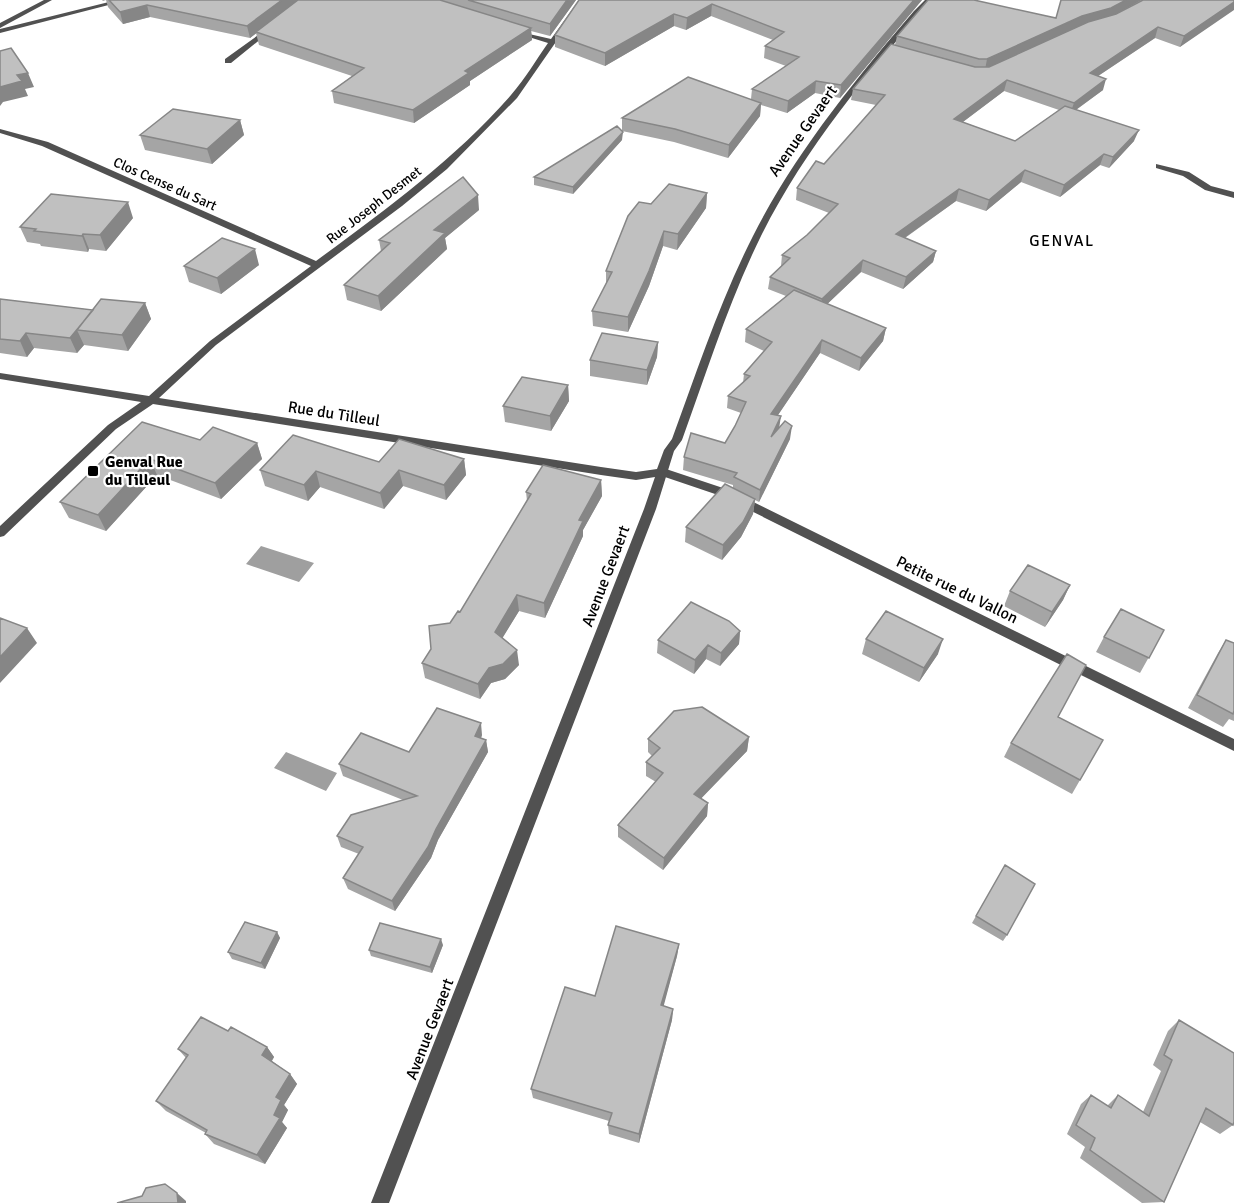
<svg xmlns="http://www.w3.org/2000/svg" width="1234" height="1203" viewBox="0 0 1234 1203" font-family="Signika,sans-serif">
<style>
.water{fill:#9f9f9f}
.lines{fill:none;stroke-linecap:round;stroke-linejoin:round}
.service{fill:#515151;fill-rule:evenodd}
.minor{fill:#515151;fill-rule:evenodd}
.wall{fill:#a5a5a5;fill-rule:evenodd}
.shaded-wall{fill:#868686}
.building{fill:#c0c0c0;stroke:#868686;stroke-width:1.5}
.poi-dot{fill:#000;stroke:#fff;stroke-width:2}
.labels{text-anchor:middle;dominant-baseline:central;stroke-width:4.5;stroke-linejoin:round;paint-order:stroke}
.far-street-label{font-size:14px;fill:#000;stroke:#fff}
.street-label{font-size:16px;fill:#000;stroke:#fff}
.far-quarter-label{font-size:16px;letter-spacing:1.5px;fill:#000;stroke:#fff}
.poi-label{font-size:16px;font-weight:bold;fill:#000;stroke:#fff;text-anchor:start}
</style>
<rect width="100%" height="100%" fill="#fff"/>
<path class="water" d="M261,546L314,563L299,582L246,564Z
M286,752L337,773L326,791L274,768Z"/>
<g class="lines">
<path class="service" d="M1156,164L1189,172L1211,186L1234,192V198L1205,190L1183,176L1156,168Z
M663,468L729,490L1234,739V751L721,496L659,475L658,472Z"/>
<path class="minor" d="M44,0H52L0,28V23Z
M117,0H128L0,33V29Z
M579,0H585L517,98L447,169L402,206L216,345L159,398L601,467L636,472L657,469L664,450L672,439C697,371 720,301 753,236C795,153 854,81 914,11L925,0H932C868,73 805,148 761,236C729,301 707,371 682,440L674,451L656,509L389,1203H371L644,509L655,477L636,480L601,475L153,404L116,429L4,536L0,537V526L108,425L141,402L0,379V373L149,396L210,341L311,266L42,146L0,133V129L48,142L316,261C385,210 454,160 511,95C525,79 536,60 548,43L516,33V31L551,39Z
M268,28L273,29L231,63H225V59Z"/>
</g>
<path class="wall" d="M102,0H576L550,36L531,31L532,40L470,81V85L414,123L334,103L332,91L352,76L259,45L256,33L250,38L150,17L123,24L108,7L106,0L103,1Z
M579,0H922L840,98L815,93L787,113L761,105L760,116L728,158L674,142L622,131V118L751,99L752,89L786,66L764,58L765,46L773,40L711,16L686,30L674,26L605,66L555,47V35Z
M1234,0L1180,47L1155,38L1098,76L1103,90L1076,110L1134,141L1109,168L1100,165L1060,197L1021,182L986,211L956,201L905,238L936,251L933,262L903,289L861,272L827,304L886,328L883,341L859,371L820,353L777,416L779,428L790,439L759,502L755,500L753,514L741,537L722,560L685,542L686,527L733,488V485L683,470L684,457L725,443L735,426L741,413L727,408L728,396L743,383L744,374L764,351L745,342L746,329L786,296L768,289L770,277L781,266L782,255L807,235L829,213L796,200L797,188L824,164L876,105L851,100L853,89L895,45L897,36ZM1004,91L1059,110L1015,141L963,122Z
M240,120L244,135L212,164L145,150L140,135Z
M622,140L573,194L534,185V177Z
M707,193L706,208L677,250L663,246L649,286L628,332L593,326L592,311L606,284V271L651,204Z
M479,210L445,238L447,249L381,311L347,300L344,285L381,251L379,240Z
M133,218L106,251L89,249L88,252L41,246L40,244L27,242L20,227Z
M259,265L221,294L189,282L184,266Z
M0,299L93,310L145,303L151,319L128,351L84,345L77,353L34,348L27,357L0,353Z
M658,342L657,357L647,385L590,376V360Z
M568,385L569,401L551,431L505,422L503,406Z
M142,422L200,440L257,443L262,459L221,499L157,475L106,531L69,518L60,502Z
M464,459L466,475L446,500L403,486L384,509L320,487L308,501L265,486L260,470Z
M601,480L602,496L583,530V536L545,618L519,611L502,638L519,665L505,679L491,683L480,699L425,678L422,663L450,623L460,612L527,501L526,492Z
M1070,585L1063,600L1045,627L1004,606L1010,591Z
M1164,630L1140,673L1096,652L1104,637Z
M740,631L739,644L720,666L706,659L694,674L657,653L658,640Z
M866,639L938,654L919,682L862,654Z
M1226,640L1234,643V721L1229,719L1223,727L1188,708L1218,653Z
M1058,717L1103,740L1072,794L1004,757L1011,743Z
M482,735L481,738L486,740L488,752L438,840L431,858L395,911L348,889L343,878L359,854L341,847L337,836L403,800L343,776L339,764L409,752Z
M749,737L747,751L701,798L708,803L707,816L663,870L618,837V825L656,782L646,776V762L652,756L648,752V739Z
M976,916L1007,935L1003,941L972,923Z
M277,932L280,938L265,969L232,959L228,952Z
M679,944L677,956L663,1006L673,1009L672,1020L639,1143L609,1134L608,1125L609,1121L533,1098L531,1089L595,996Z
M443,945L432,973L371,956L369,950Z
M1179,1020L1233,1125L1220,1134L1200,1122L1164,1202L1142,1203L1080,1158L1085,1147L1067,1134L1081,1104L1091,1095L1107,1106L1118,1095L1143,1112L1161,1071L1153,1065L1168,1031Z
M228,1031L267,1047L274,1057L272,1061L290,1074L297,1084L284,1105L288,1110L282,1122L287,1128L265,1164L214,1144L205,1134L206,1133L166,1111L156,1101L186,1058L178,1049Z"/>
<path class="shaded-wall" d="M282,0H301L250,38L247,26Z
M567,0H576L550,36V24Z
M914,0H922L840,98L841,85Z
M1126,0H1142L1107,19L985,70L987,59L1082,16Z
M1234,2V10L1180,47L1184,36Z
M712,4L711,16L686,30L687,18Z
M147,5L150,17L123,24L120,12Z
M674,14V26L605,66V53Z
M1158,27L1155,38L1086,84L1090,73Z
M531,28L532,40L470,81V85L414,123L413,110L465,71Z
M28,73L34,87L25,89L28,96L3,102L0,106V87L17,75Z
M1106,79L1103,90L1070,114L1074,103Z
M1007,80L1004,91L952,130L954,119Z
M816,81L815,93L787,113L788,101Z
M761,103L760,116L728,158L729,145Z
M240,120L244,135L212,164L207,149Z
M1139,130L1134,141L1109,168L1113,157Z
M623,132L622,140L573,194V187Z
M1104,154L1100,165L1060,197L1064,185Z
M1025,170L1021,182L986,211L989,200Z
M959,189L956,201L893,246L896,234Z
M707,193L706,208L677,250L678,234Z
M478,195L479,210L445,238L447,249L381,311L378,296L434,230Z
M128,202L133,218L106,251L100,235Z
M664,231L663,246L649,286L628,332V317Z
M83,234L89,249L88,252L82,236Z
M255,249L259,265L221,294L217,278Z
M936,251L933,262L903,289L906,277Z
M863,260L861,272L820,311L822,299Z
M145,303L151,319L128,351L122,335Z
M93,310L77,330L84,345L77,353L70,338Z
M886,328L883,341L859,371L861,358Z
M26,333L34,348L27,357L20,341Z
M822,340L820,353L770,427L771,414Z
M658,342L657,357L647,385V370Z
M568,385L569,401L551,431L550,416Z
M781,416L779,429L771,437Z
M792,426L790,439L759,502L760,490Z
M257,443L262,459L221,499L215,483Z
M150,459L157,475L106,531L98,515Z
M464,459L466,475L446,500L444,485Z
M399,470L403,486L384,509L380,493Z
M316,471L320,487L308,501L304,485Z
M601,480L602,496L583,530V536L545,618L544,603L579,520Z
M755,499L753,514L741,537L722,560L723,545Z
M1070,585L1063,600L1045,627L1052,612Z
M517,595L519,611L497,647L495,632Z
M27,628L37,643L0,683V657Z
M740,631L739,644L720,666L721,653Z
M943,639L938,654L919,682L924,668Z
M708,645L706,659L694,674L695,660Z
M517,650L519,665L505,679L491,683L480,699L478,684L489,668Z
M481,723L482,735L477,748L475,736Z
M749,737L747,751L693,807L694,794Z
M486,740L488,752L438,840L431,858L395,911L392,901L436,829Z
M708,803L707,816L663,870L664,858Z
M277,932L280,938L265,969L261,963Z
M441,939L443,945L432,973L430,967Z
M679,944L677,956L661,1016V1005Z
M673,1009L672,1020L639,1143V1134Z
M267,1047L274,1057L269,1065L262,1055Z
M290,1074L297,1084L284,1105L288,1110L282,1122L287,1128L265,1164L257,1155L276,1097Z
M177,1193L186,1201V1203H178Z"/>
<path class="building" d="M109,0H282L247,26L147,5L120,12Z
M298,0H440L531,28L465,71L469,73L413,110L332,91L364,68L256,32Z
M468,0H567L550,24Z
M579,0H914L841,85L816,81L788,101L752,89L799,57L765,46L784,32L712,4L687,18L674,14L605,53L555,35Z
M928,0H974L1056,18L1061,0H1126L1111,8L1082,16L987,59H979L897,36Z
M1143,0H1234V2L1184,36L1158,27L1090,73L1106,79L1074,103L1007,80L954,119L1015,141L1065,106L1139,130L1113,157L1104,154L1064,185L1025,170L989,200L959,189L896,234L936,251L906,277L863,260L822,299L770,277L790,258L782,255L807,235L838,204L797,188L816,161L824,164L885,95L853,89L891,44L975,67H989L1088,22L1116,14Z
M11,48L28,73L17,75L22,81L0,87V51Z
M688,77L761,103L729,145L675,129L622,118Z
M173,109L240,120L207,149L140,135Z
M617,126L623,132L573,187L534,177Z
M463,177L478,195L434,230L445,233L378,296L344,285L390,243L379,240Z
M669,184L707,193L678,234L664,231L649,271L628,317L592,311L612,272L606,271L628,216L639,202L651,204Z
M51,194L128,202L100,235L83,234L82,236L34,231L36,229L20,227Z
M222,238L255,249L217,278L184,266Z
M794,290L886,328L861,358L822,340L771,414L781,416L771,437L785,421L792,426L760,490L734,477L737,473L684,457L691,433L725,443L735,426L746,402L728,396L750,376L744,374L772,342L746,329Z
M0,299L93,310L70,338L26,333L20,341L0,339Z
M101,299L145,303L122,335L77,330Z
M602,333L658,342L647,370L590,360Z
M522,377L568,385L550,416L503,406Z
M142,422L200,440L213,427L257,443L215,483L150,459L98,515L60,502Z
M293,435L379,462L399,439L464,459L444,485L399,470L380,493L316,471L304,485L260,470Z
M543,465L601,480L579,520L583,521L544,603L517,595L495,632L517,650L503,664L489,668L478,684L422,663L431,649L429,626L450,623L458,611L460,612L531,494L526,492Z
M725,484L755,499L743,522L723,545L686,527Z
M1028,565L1070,585L1052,612L1010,591Z
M691,602L729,621L740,631L721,653L708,645L695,660L658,640Z
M1121,609L1164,630L1149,658L1104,637Z
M886,611L943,639L924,668L866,639Z
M0,618L27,628L0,657Z
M1226,640L1234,643V711L1233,714L1197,695Z
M1067,654L1086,665L1058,717L1103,740L1080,780L1011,743Z
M702,707L749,737L694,794L708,803L664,858L618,825L663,773L646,762L660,748L648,739L674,711Z
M437,708L481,723L475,736L486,740L436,829L428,847L392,901L343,878L363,847L337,836L351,815L417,796L339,764L361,733L409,752Z
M1005,865L1035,884L1007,935L976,916Z
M245,922L277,932L261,963L228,952Z
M380,923L441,939L430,967L369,950Z
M616,926L679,944L661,1005L673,1009L639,1134L608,1125L612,1113L531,1089L565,987L595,996Z
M201,1017L228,1031L231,1027L267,1047L262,1055L290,1074L276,1097L281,1100L274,1115L280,1118L257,1155L205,1134L207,1130L156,1101L188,1055L178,1049Z
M1179,1020L1234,1053V1122L1233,1125L1206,1108L1164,1202L1090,1150L1095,1138L1076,1125L1091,1095L1111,1108L1118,1095L1149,1116L1172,1060L1164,1055Z
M165,1184L177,1193L178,1203H117L142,1196L146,1188Z"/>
<rect class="poi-dot" x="87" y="465" width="12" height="12" rx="3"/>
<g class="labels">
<g class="far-street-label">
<text transform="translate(165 184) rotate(24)">Clos Cense du Sart</text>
<text transform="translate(374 205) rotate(-38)">Rue Joseph Desmet</text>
</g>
<g class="street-label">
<text transform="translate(803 131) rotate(-55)">Avenue Gevaert</text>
<text transform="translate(334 414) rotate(9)">Rue du Tilleul</text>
<text transform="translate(606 576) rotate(-69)">Avenue Gevaert</text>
<text transform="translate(957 590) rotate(26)">Petite rue du Vallon</text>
<text transform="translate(430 1029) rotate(-69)">Avenue Gevaert</text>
</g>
<g class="far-quarter-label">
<text x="1062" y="241">GENVAL</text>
</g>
<g class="poi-label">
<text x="105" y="462">Genval Rue<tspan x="105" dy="18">du Tilleul</tspan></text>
</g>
</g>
</svg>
